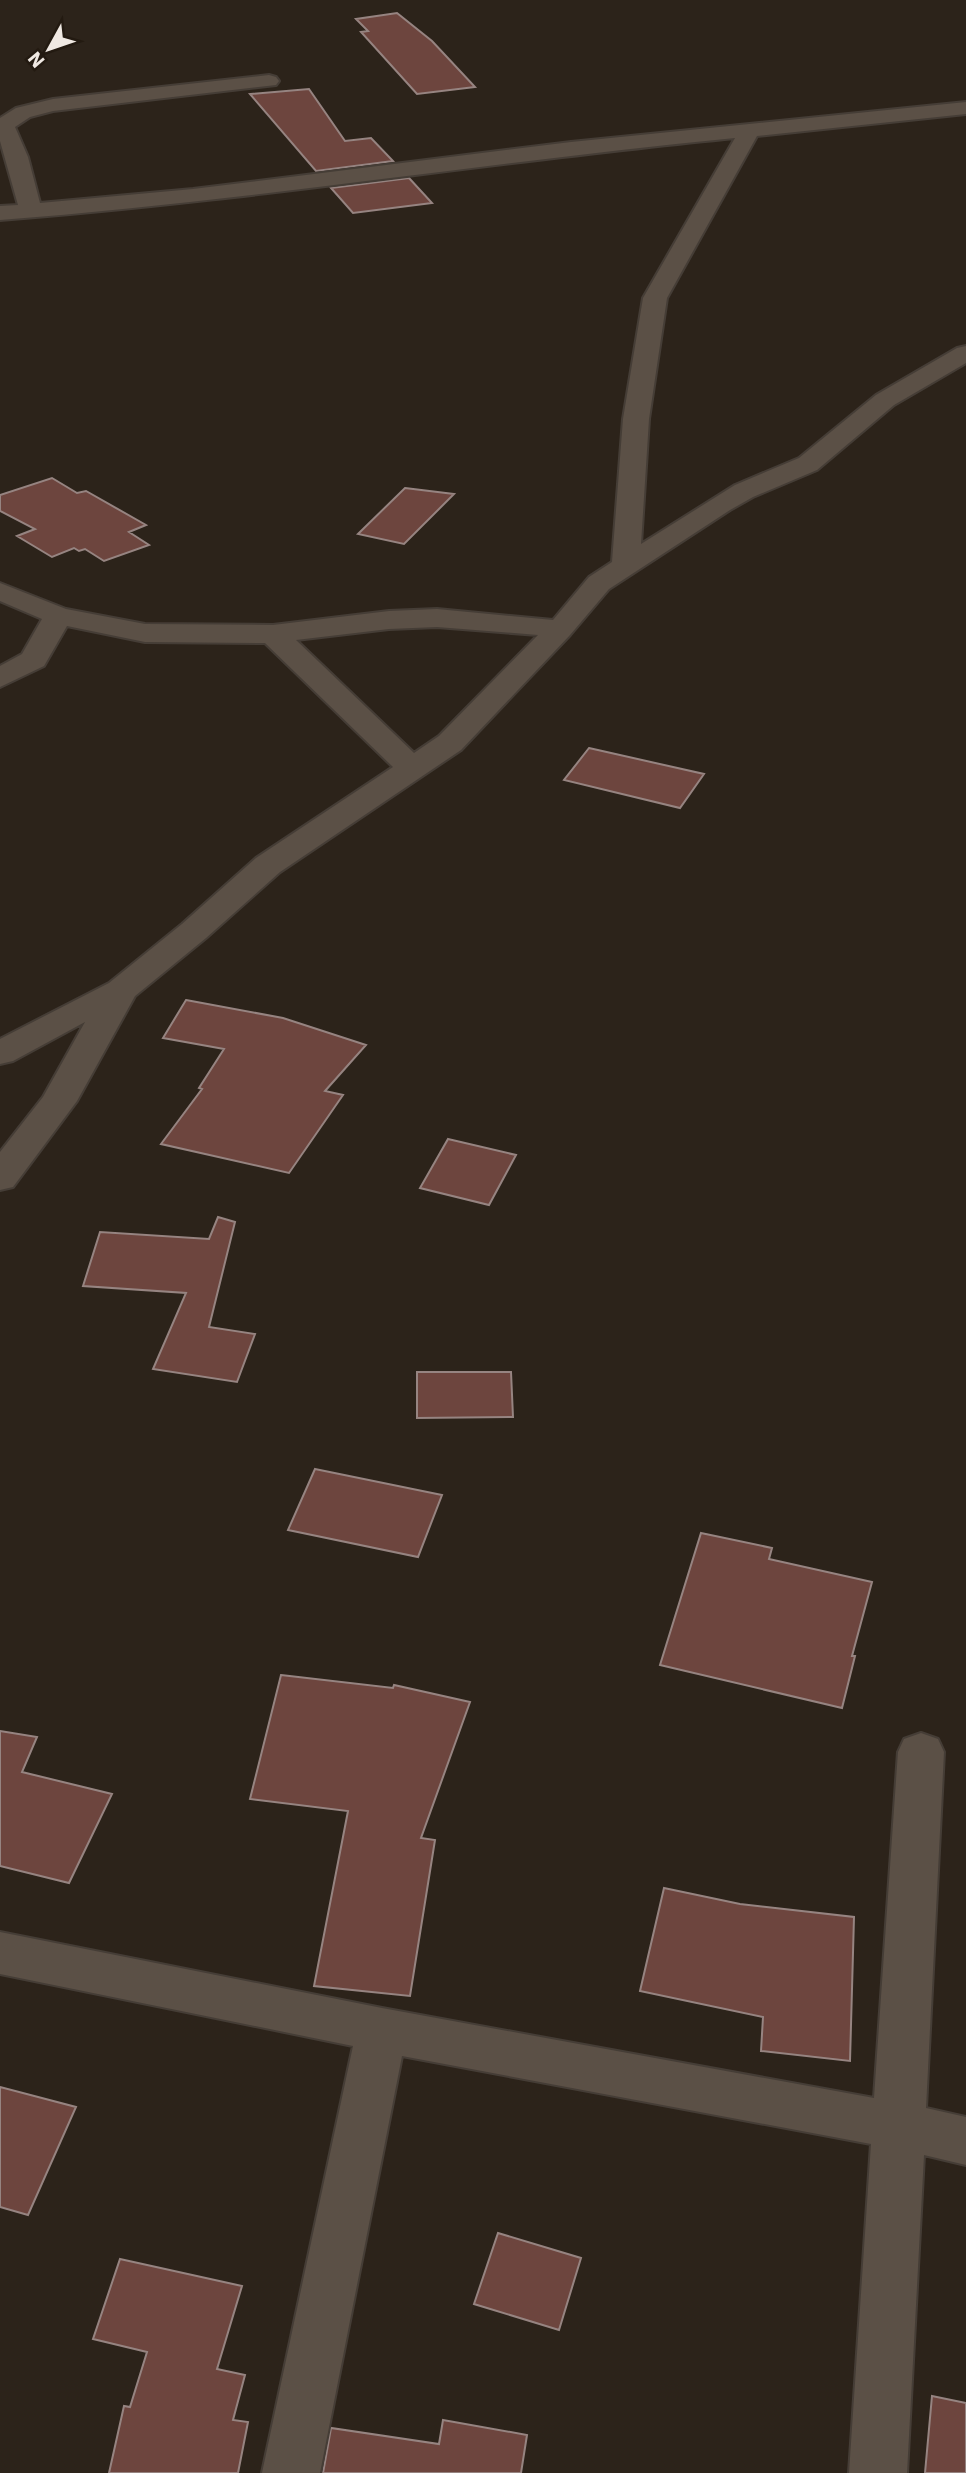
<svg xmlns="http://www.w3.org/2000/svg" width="966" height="2473" viewBox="0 0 966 2473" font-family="'IBM Plex Sans',sans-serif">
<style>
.building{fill:#6d453e;stroke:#968481;stroke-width:2}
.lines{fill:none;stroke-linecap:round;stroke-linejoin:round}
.minor-casing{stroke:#453d36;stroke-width:4}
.minor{fill:#5b5046;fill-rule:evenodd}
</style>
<rect width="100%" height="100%" fill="#2c231a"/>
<path class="building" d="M397,13L432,41L475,87L417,94L361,32L368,31L356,19Z
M309,89L345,141L371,138L393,161L316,171L250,94Z
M409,178L432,203L353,213L331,188Z
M52,478L77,493L86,491L146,525L129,532L149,545L104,561L85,549L79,551L74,548L52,557L17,536L35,529L0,511V495Z
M405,488L454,494L404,544L358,534Z
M589,748L704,774L680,808L564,780Z
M186,1000L283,1018L366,1045L325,1091L343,1095L289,1173L161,1144L202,1089L199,1088L224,1049L163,1038Z
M448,1139L516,1155L489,1205L420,1188Z
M218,1217L235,1222L209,1327L255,1334L237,1382L153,1369L186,1293L83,1286L100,1232L209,1239Z
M417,1372H511L513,1417L417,1418Z
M315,1469L442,1495L418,1557L288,1530Z
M701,1533L772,1548L769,1559L872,1582L852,1656H855L842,1708L660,1665Z
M281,1675L393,1688L394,1685L470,1702L421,1838L435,1840L410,1996L314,1986L348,1811L250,1799Z
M0,1731L37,1737L22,1772L112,1794L69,1883L0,1866Z
M664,1888L740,1904L854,1917L850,2061L761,2051L763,2017L640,1991Z
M0,2087L76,2107L28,2215L0,2207Z
M498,2233L581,2258L559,2330L474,2304Z
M120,2259L242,2286L217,2369L245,2375L233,2420L248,2422L238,2473H109L124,2406L130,2407L147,2352L93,2339Z
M932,2396L966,2403V2473H925Z
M443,2420L527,2435L521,2473H323L331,2428L439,2444Z"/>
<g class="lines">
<g class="minor-casing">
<path id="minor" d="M269,75L276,77L279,81L276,85L53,111L30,117L15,127L28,157L40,203L193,189L571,142L966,102V114L757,136L667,298L649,419L641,544L735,485L799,458L876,395L957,348L966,346V363L894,405L817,470L753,497L730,510L609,589L570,635L461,750L280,872L206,938L135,996L77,1101L13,1187L0,1190V1152L43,1097L85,1022L13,1061L0,1064V1039L109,983L182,924L256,858L393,767L265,643L145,642L67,626L44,666L0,687V666L22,654L42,619L0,601V583L66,609L145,624L273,625L389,611L437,609L553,620L589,577L612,562L623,419L643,298L735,138C490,162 246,201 0,220V206L18,205L0,141V118L16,108L53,99ZM437,627L538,635L439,736L414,753L296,640L389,629Z
M921,1733L938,1739L944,1752L926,2108L966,2117V2165L924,2155L907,2473H849L871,2144L402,2056L320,2473H262L353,2046L0,1974V1932L382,2008L874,2098L898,1752L904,1739Z"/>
</g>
<use href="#minor" class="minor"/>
</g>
<g transform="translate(49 49) rotate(230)" stroke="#231a11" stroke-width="5" paint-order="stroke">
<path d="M0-5L12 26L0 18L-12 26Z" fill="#f0e9e3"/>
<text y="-10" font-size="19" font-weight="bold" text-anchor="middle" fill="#f0e9e3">N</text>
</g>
</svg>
